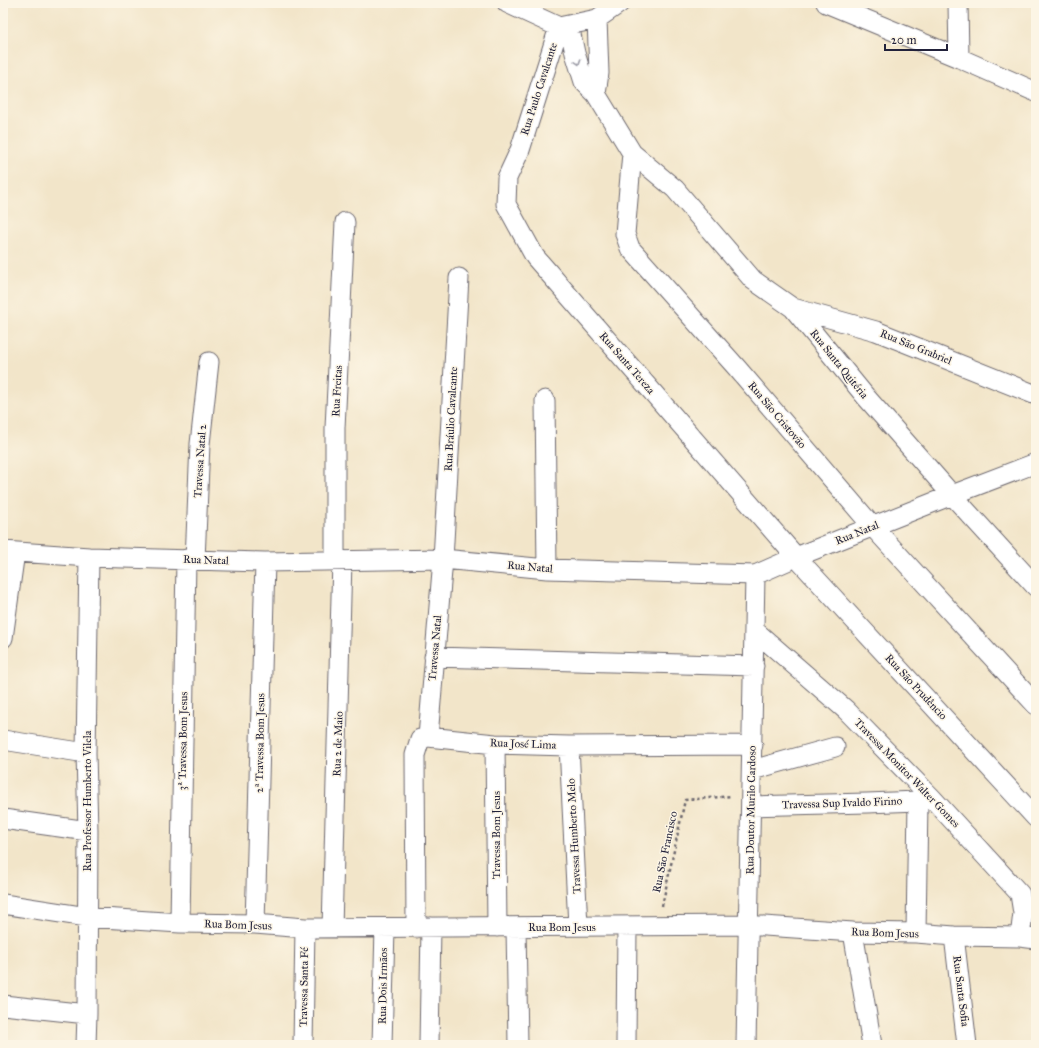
<svg xmlns="http://www.w3.org/2000/svg" width="1039" height="1048" viewBox="0 0 1039 1048" font-family="'IM FELL Great Primer',serif">
<style>
.lines{fill:none;stroke-linecap:round;stroke-linejoin:round}
.minor-casing{stroke:#6b666d;stroke-width:21}
.path{stroke:#6b666d;stroke-width:2.5;stroke-dasharray:3 3;stroke-linecap:butt}
.minor{stroke:#fff;stroke-width:19}
.oneway{stroke:#9c9ca7}
.labels{text-anchor:middle;dominant-baseline:central;stroke-width:3;stroke-linejoin:round;paint-order:stroke}
.street-label{font-size:11px;fill:#22223b;stroke:#fcf5e5}
</style>
<rect width="100%" height="100%" fill="#fcf5e5"/>
<filter id="ink" filterUnits="userSpaceOnUse"><feTurbulence type="fractalNoise" baseFrequency=".025" numOctaves="2"/><feDisplacementMap in="SourceGraphic" scale="8" xChannelSelector="R" yChannelSelector="G"/><feConvolveMatrix kernelMatrix="1 2 1 2 8 2 1 2 1" color-interpolation-filters="sRGB"/></filter>
<filter id="wash" filterUnits="userSpaceOnUse"><feTurbulence type="fractalNoise" baseFrequency=".012" numOctaves="4" result="noise"/><feDisplacementMap in="SourceGraphic" scale="16" xChannelSelector="R" yChannelSelector="G"/><feGaussianBlur stdDeviation="0.9" result="paint"/><feColorMatrix in="noise" values="0 0 0 0 0 0 0 0 0 0 0 0 0 0 0 0 0 1.4 0 .05"/><feComposite in="paint" operator="in"/></filter>
<g filter="url(#wash)">
<rect width="100%" height="100%" fill="#f2e5c9"/>
</g>
<g filter="url(#ink)">
<g class="lines">
<g class="minor-casing">
<path id="minor" d="M507,3L559,27L597,19L620,3
M826,3L959,58L1036,92
M958,3L959,58
M569,25L575,53L584,82L596,94L632,153L625,234L630,248L737,368L873,527L1036,705
M559,27L520,150L507,178L506,204L535,257L796,557L1036,818
M596,94L599,73L597,19
M632,153L675,189L753,280L793,308L866,397L952,495L1036,587
M793,308L876,331L1036,395
M545,400L547,569
M3,551L89,557L265,562L443,559L547,569L755,575L796,557L952,495L1036,463
M195,560L200,444L209,362
M335,560V428L345,222
M754,630L846,710L932,798L1020,894L1023,913L1020,937
M3,638L15,552
M434,657L754,666
M428,737L443,559L459,278
M3,740L86,753
M495,744L497,927
M569,746L578,926
M752,770L835,747
M751,806L867,803L918,801L932,798
M3,819L88,831
M3,904L87,917L180,923L255,924L305,928L749,925L853,932L916,933L954,936L1020,937L1036,939
M180,923L186,559
M255,924L265,562
M516,927L518,1045
M332,928L342,560
M416,928L415,755L420,739L428,737L495,744L569,746L753,745
M853,932L872,1045
M916,933L918,801
M954,936L967,1045
M3,1005L87,1014
M86,1045L87,1014L88,831L86,753L89,557
M303,1045L305,928
M382,1045L385,928
M429,1045L431,927
M626,1045L627,926
M746,1045L755,575"/>
</g>
<path class="path" d="M662,906L685,800L731,796"/>
<use href="#minor" class="minor"/>
</g>
<defs><path id="oneway-chevron" d="M-2-3.5L2.5 0L-2 3.5" fill="none" stroke-width="1.6" stroke-linecap="round" stroke-linejoin="round"/></defs>
<use class="oneway" href="#oneway-chevron" transform="translate(578 62) rotate(72)"/>
</g>
<g class="labels">
<g class="street-label">
<text transform="translate(539 89) rotate(-72)">Rua Paulo Cavalcante</text>
<text transform="translate(916 347) rotate(22)">Rua São Grabriel</text>
<text transform="translate(627 363) rotate(49)">Rua Santa Tereza</text>
<text transform="translate(839 364) rotate(51)">Rua Santa Quitéria</text>
<text transform="translate(337 391) rotate(-87)">Rua Freitas</text>
<text transform="translate(777 415) rotate(50)">Rua São Cristovão</text>
<text transform="translate(451 419) rotate(-87)">Rua Bráulio Cavalcante</text>
<text transform="translate(200 461) rotate(-86)">Travessa Natal 2</text>
<text transform="translate(857 533) rotate(-22)">Rua Natal</text>
<text transform="translate(206 560) rotate(2)">Rua Natal</text>
<text transform="translate(530 567) rotate(5)">Rua Natal</text>
<text transform="translate(435 648) rotate(-85)">Travessa Natal</text>
<text transform="translate(916 687) rotate(47)">Rua São Prudêncio</text>
<text transform="translate(183 741) rotate(-89)">3ª Travessa Bom Jesus</text>
<text transform="translate(260 743) rotate(-89)">2ª Travessa Bom Jesus</text>
<text transform="translate(338 744) rotate(-88)">Rua 2 de Maio</text>
<text transform="translate(523 744) rotate(2)">Rua José Lima</text>
<text transform="translate(907 773) rotate(46)">Travessa Monitor Walter Gomes</text>
<text transform="translate(87 801) rotate(-90)">Rua Professor Humberto Vilela</text>
<text transform="translate(842 803) rotate(-2)">Travessa Sup Ivaldo Firino</text>
<text transform="translate(751 810) rotate(-89)">Rua Doutor Murilo Cardoso</text>
<text transform="translate(496 835) rotate(-90)">Travessa Bom Jesus</text>
<text transform="translate(574 836) rotate(-93)">Travessa Humberto Melo</text>
<text transform="translate(665 852) rotate(-78)">Rua São Francisco</text>
<text transform="translate(238 925) rotate(2)">Rua Bom Jesus</text>
<text x="562" y="927">Rua Bom Jesus</text>
<text transform="translate(885 933) rotate(2)">Rua Bom Jesus</text>
<text transform="translate(383 986) rotate(-89)">Rua Dois Irmãos</text>
<text transform="translate(304 987) rotate(-89)">Travessa Santa Fé</text>
<text transform="translate(961 991) rotate(83)">Rua Santa Sofia</text>
</g>
</g>
<rect width="1039" height="1048" fill="none" stroke="#fcf5e5" stroke-width="16"/>
<path d="M885 44v6h62v-6" fill="none" stroke="#22223b" stroke-width="2"/>
<text x="891" y="44" font-size="12" fill="#22223b" stroke="#fcf5e5" stroke-width="3" paint-order="stroke">20 m</text>
</svg>
